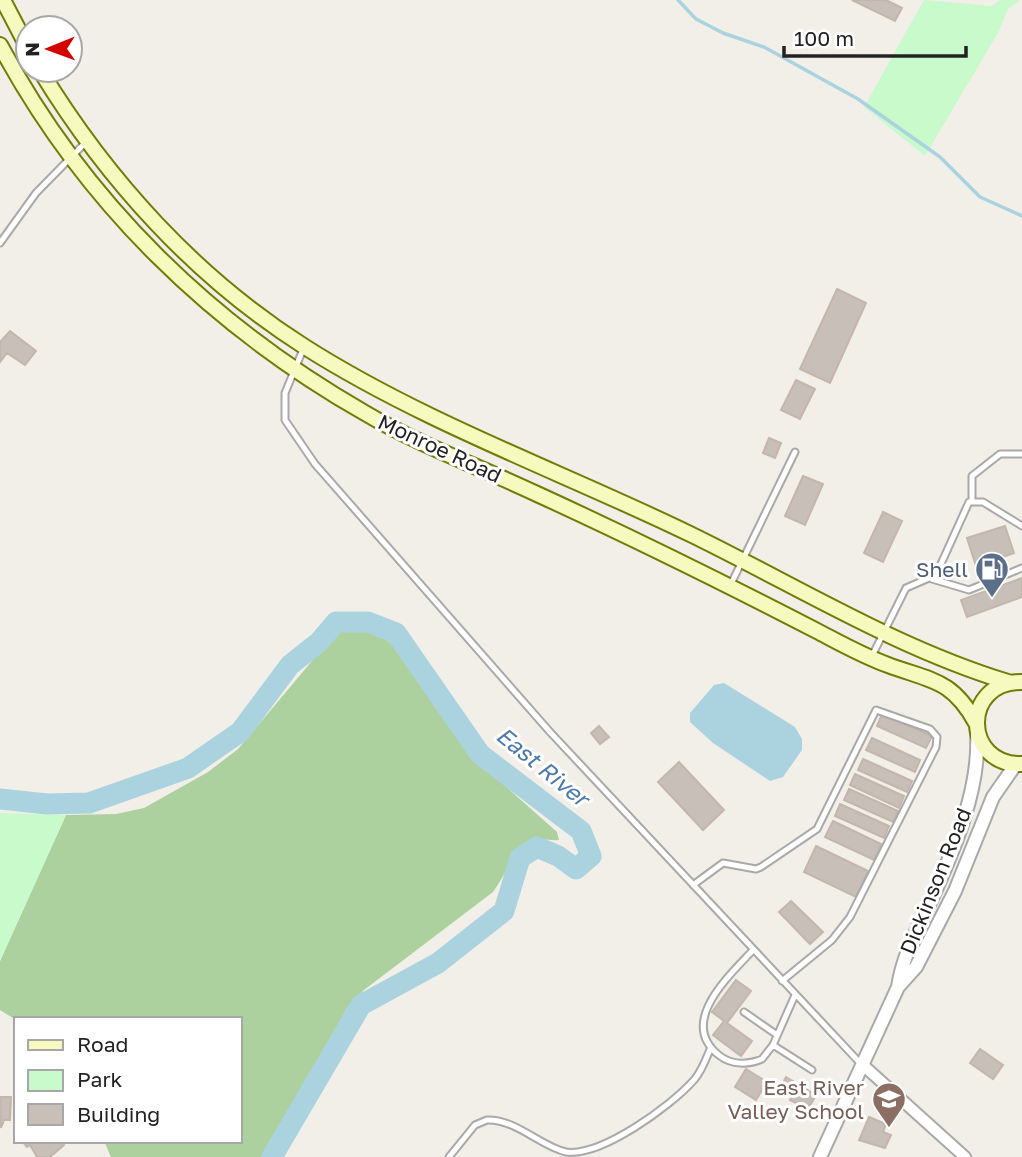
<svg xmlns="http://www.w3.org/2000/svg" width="1022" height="1157" viewBox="0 0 1022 1157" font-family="'Golos Text',sans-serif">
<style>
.forest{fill:#add19e}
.park{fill:#c8facc}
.water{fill:#aad3df}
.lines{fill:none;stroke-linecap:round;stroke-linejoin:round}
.stream{stroke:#aad3df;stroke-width:3.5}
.river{stroke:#aad3df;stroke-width:21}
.building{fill:#c7bfb8;stroke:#c4b6ab;stroke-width:2}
.service-casing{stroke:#a9a9a9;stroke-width:9}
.minor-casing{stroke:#a9a9a9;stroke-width:14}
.tertiary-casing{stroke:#a9a9a9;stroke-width:16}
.secondary-casing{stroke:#707d05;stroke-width:18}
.service{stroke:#fff;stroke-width:5}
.minor{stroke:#fff;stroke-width:10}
.tertiary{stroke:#fff;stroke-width:12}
.secondary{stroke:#f7fabf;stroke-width:14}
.labels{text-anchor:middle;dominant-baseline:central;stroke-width:6;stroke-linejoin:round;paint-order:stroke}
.street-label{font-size:21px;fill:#222;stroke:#fff}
.service-label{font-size:21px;fill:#4e5e75;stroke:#fff;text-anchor:end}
.education-label{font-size:21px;fill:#785e54;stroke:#fff;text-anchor:end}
.water-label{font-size:23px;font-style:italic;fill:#4a7aab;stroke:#fff}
</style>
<rect width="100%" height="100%" fill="#f2efe9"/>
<path class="forest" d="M345,630C368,630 380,633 398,649L475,759L557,832L559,840C551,841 543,838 536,840C516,842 505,877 493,892L364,990L347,1008L295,1106L261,1157H111L104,1141H240V1019L16,1020L0,1010V961L66,815L116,814L144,808L208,772L238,749L332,637Z"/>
<path class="park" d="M924,0L992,6L1000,0H1020L1008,9L998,33L925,156L864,107Z
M0,813L66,815L0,961Z"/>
<path class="water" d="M724,683L795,727L802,739V750L783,777L770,781L713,743L690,722V713L714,685Z"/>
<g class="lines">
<path class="stream" d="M678,0L696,19L723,33L764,47L858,99L940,157L980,197L1022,216"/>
<path class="river" d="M0,799L47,804L89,803L188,768L240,732L290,665L319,642L336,622H368L396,633L480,754L581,831L591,856L576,869L558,856L537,847L520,858L504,911L438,963L361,1005L272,1157"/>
</g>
<path class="building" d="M852,0H886L902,8L895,21Z
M837,289L866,303L830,383L800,369Z
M10,331L36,351L25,365L7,353L0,362V342Z
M796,380L815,389L800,419L781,410Z
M769,438L781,443L775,458L763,453Z
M803,476L823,484L805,525L785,516Z
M883,512L902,521L883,562L864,553Z
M1005,526L1014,553L976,566L967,538Z
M1022,578V597L967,617L961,600Z
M882,714L932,736L926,748L877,726Z
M599,726L609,737L600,744L591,733Z
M872,738L920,760L915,772L866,750Z
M863,759L912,781L907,792L858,770Z
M679,762L724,810L703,830L658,782Z
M855,774L904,796L899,808L850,785Z
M849,789L898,811L893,822L844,800Z
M840,804L889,826L884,838L835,816Z
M833,821L881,844L874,860L825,837Z
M816,846L868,871L856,897L804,872Z
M791,901L823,932L810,944L779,912Z
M736,980L751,991L727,1023L752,1041L741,1056L713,1035L724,1021L712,1012Z
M980,1049L1003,1065L993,1079L970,1063Z
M746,1069L767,1082L756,1100L735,1087Z
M786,1077L816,1095L808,1109L790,1100L792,1096L780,1089Z
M0,1097H11L10,1120H4L1,1128Z
M869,1117L886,1124L883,1132L891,1135L885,1148L859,1140Z
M22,1141H61L64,1145L50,1157H37L30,1145L27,1147Z"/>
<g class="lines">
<g class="service-casing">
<path id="service" d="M0,243L36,193L86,142
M304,347L285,393V420L315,464L550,732L861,1064
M972,501V476L1000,454H1022
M932,579L969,590L1022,568
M730,586L795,452
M871,658L906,588L936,575L969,502H983L1022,526
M693,885L723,863L756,869L761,867L817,829L876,710L930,729L937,737L936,747L850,917L832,940L782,981
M753,950C730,975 676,1023 720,1056C732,1065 748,1065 762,1059L773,1045L795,995
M744,1012L777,1035
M773,1045L812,1070
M449,1157L475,1125L487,1120C516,1119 540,1146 566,1152C601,1157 671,1106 694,1080C702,1071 706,1059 711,1047"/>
</g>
<g class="minor-casing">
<path id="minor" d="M864,1066L965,1157"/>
</g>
<g class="tertiary-casing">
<path id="tertiary" d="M898,987L916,967L955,891L993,797L1016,764
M820,1157L898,987C903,954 919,926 933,896C955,847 980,789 977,734"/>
</g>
<g class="secondary-casing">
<path id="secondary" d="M3,0L28,48
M0,45C84,202 211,325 365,413C419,445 480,467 537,494C631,537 724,583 817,631C840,643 863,656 888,665C931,681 952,679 976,723
M40,70C107,180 196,278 305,347C425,423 562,472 690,534C795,585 896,648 1008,682
M1022,682C961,681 963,766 1022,764"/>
</g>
<use href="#service" class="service"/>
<use href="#minor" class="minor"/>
<use href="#tertiary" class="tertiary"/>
<use href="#secondary" class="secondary"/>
</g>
<defs>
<g id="fuel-pin" transform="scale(1.75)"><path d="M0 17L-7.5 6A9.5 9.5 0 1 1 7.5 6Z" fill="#5c6f8a" stroke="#fff"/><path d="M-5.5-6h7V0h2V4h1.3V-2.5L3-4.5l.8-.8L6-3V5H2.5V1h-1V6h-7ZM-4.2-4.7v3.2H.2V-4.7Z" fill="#fff"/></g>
<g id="school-pin" transform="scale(1.75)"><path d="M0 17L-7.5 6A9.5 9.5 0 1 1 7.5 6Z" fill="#8d6e63" stroke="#fff"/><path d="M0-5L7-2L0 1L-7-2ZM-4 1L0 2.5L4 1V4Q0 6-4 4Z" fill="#fff"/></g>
</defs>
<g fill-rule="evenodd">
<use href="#fuel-pin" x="992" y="569"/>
<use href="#school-pin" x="889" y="1099"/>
</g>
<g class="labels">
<g class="street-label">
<text transform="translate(440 448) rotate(25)">Monroe Road</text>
<text transform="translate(935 881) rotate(-68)">Dickinson Road</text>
</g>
<g class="service-label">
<text x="968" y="569">Shell</text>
</g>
<g class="education-label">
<text x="864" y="1087">East River<tspan x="864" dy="24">Valley School</tspan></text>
</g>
<g class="water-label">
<text transform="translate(543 766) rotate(39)">East River</text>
</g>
</g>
<rect x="14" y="1017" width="228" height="126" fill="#ffffff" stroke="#a7a7a7" stroke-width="2"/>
<rect x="28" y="1040" width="35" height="10" fill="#f7fabf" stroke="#a7a7a7" stroke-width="2"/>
<text x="77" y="1052" font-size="21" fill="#222222">Road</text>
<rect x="28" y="1070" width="35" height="21" fill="#c8facc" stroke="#a7a7a7" stroke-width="2"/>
<text x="77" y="1087" font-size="21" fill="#222222">Park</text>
<rect x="28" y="1104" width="35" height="21" fill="#c7bfb8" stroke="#a7a7a7" stroke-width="2"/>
<text x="77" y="1122" font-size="21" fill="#222222">Building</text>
<g transform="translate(49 49) rotate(269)"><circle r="33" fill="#ffffff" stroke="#a7a7a7" stroke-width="2"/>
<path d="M0-5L12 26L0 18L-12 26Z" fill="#d40000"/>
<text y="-10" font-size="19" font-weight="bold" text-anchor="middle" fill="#222222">N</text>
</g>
<path d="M784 46v10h182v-10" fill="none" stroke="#222222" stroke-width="3.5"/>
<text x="794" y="46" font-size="21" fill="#222222" stroke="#ffffff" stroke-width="5" paint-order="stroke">100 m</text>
</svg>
